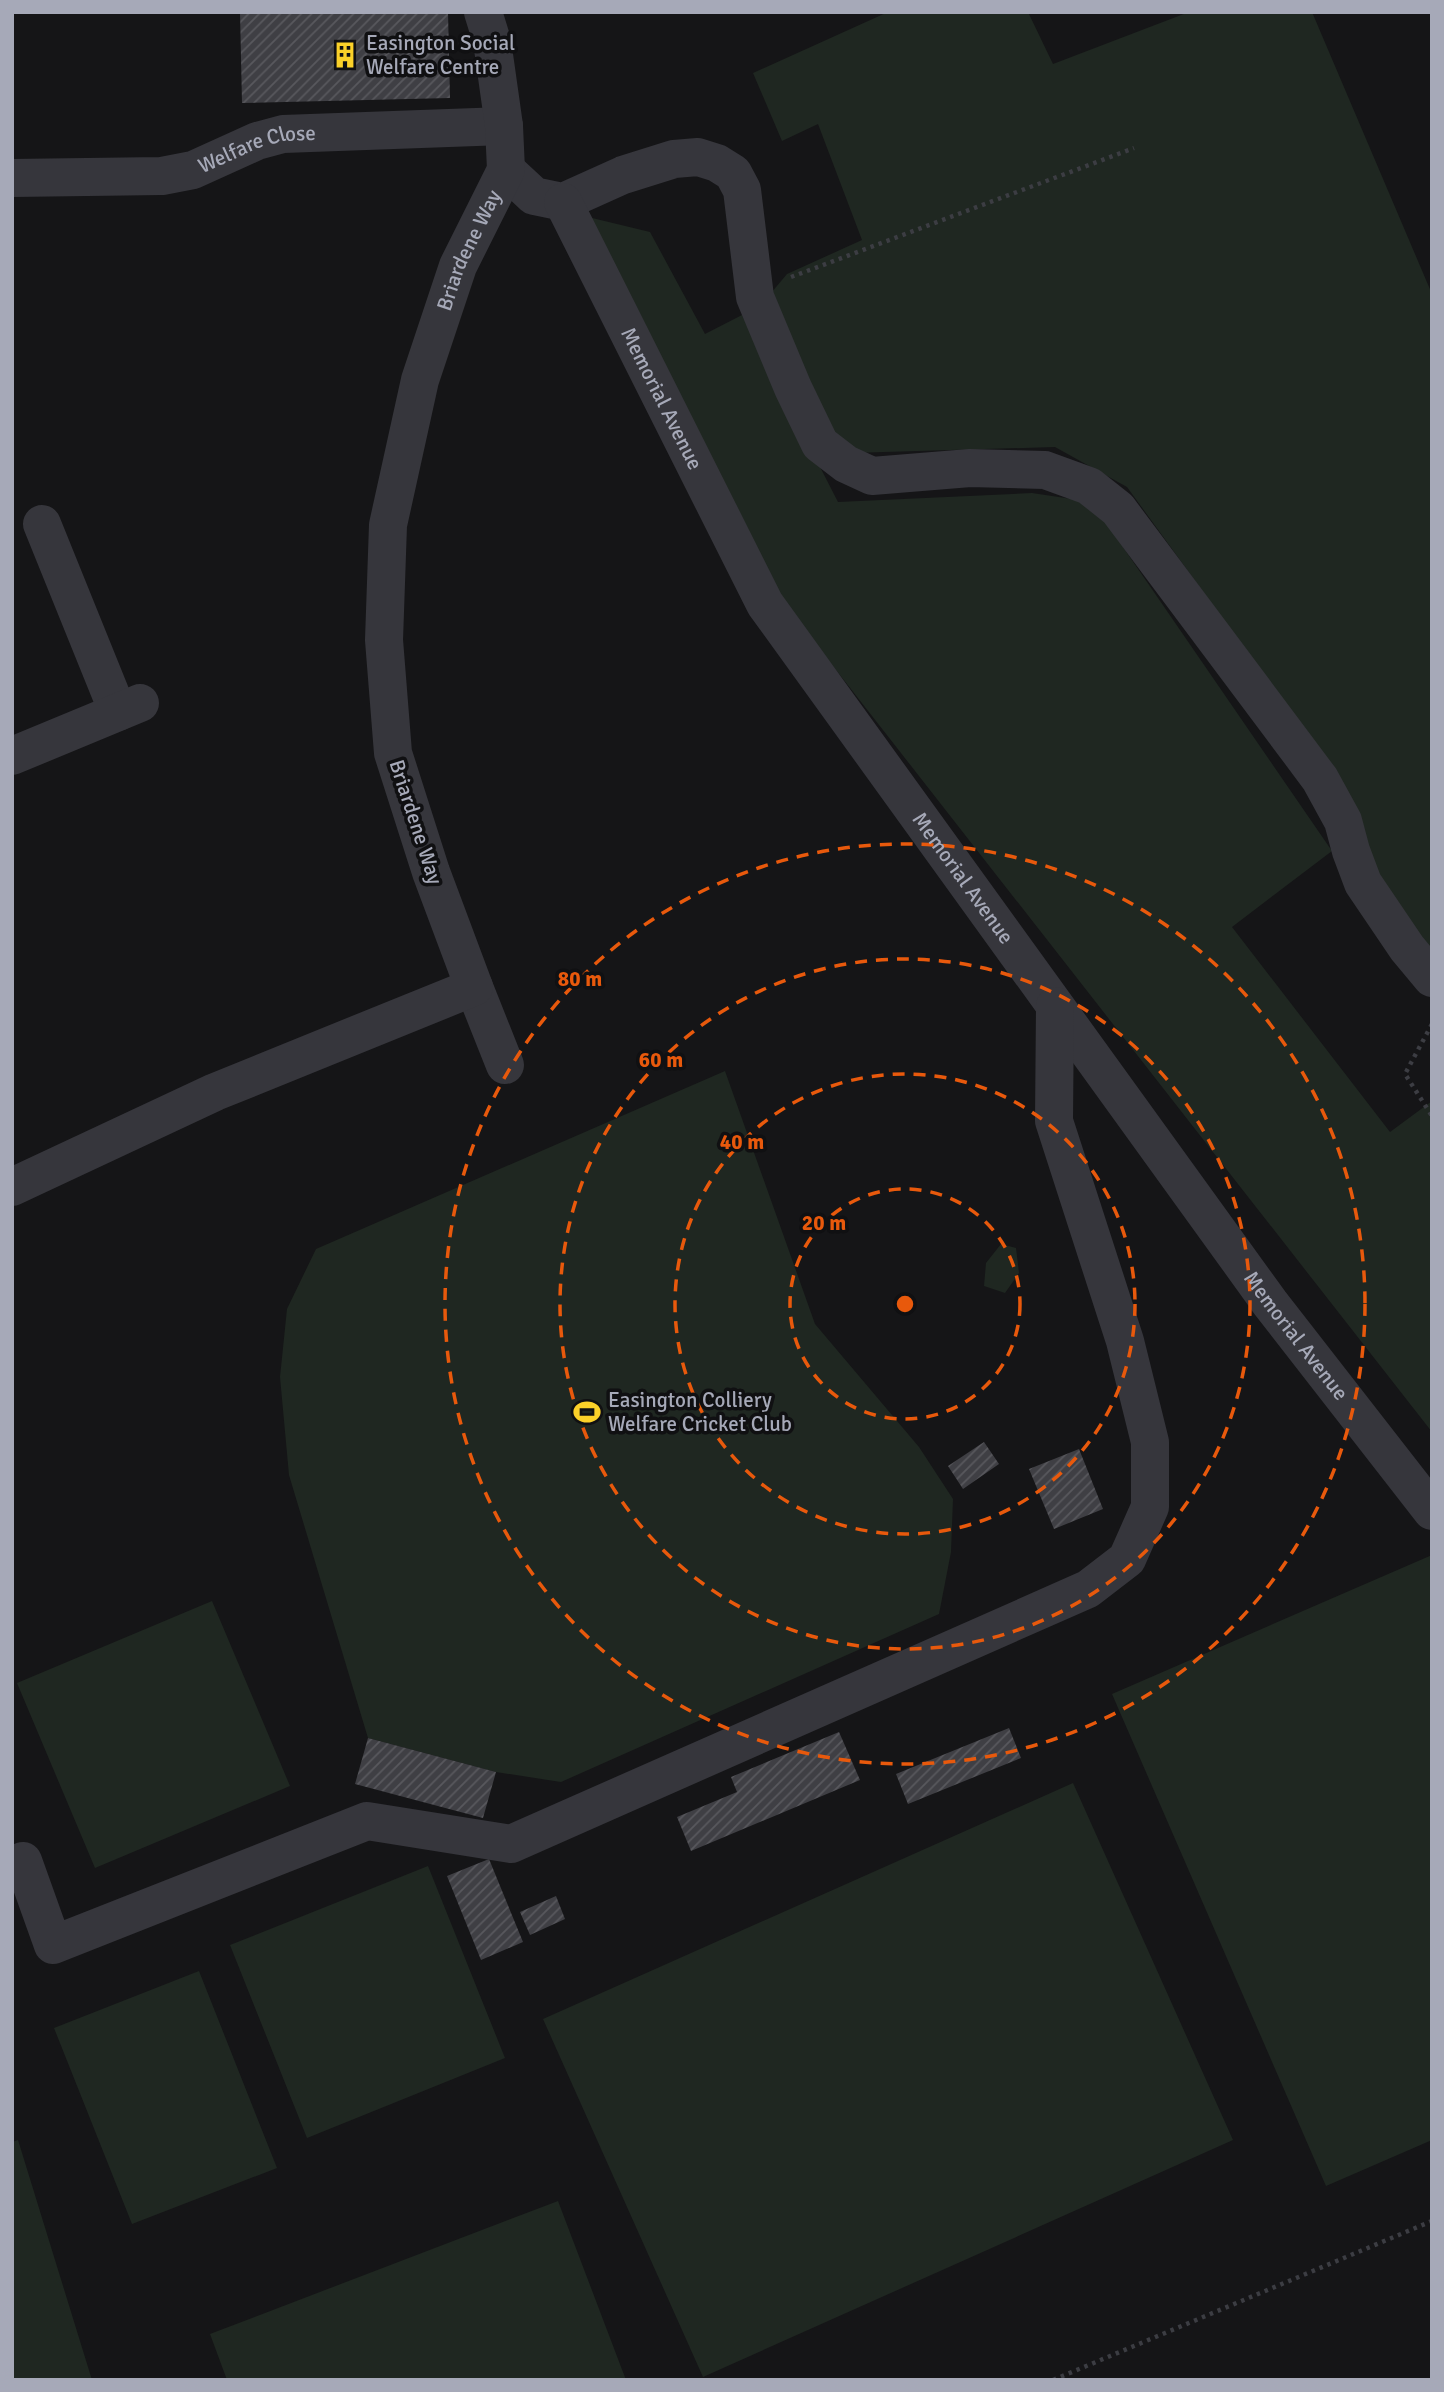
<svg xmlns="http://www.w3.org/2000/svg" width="1444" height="2392" viewBox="0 0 1444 2392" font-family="Signika,sans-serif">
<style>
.green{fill:#1f2721}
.building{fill:url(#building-hatch)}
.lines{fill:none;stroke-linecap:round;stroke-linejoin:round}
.path{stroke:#3c3d43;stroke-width:4.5;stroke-dasharray:3.5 5;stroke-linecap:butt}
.minor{stroke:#36363c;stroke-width:38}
.ring{fill:none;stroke:#e8590c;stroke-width:3.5;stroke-dasharray:12 9}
.labels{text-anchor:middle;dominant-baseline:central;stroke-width:7;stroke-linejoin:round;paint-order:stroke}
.poi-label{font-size:21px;fill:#a6a9b8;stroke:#101012;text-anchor:start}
.street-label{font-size:21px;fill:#a6a9b8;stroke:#101012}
.centre{fill:#e8590c;stroke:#101012;stroke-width:3.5}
.ring-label{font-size:21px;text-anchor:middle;font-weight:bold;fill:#e8590c;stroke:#101012;stroke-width:7;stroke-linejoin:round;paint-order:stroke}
</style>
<defs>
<pattern id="building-hatch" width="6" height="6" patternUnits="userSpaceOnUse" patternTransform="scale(1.75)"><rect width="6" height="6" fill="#3f3f44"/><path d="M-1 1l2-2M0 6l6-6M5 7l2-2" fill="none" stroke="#58585d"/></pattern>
</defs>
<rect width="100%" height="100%" fill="#151517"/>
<path class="green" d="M888,12H1028L1053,64L1189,12H1312L1432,294V962L1220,615L1127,487L1055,447L851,453L814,409L761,305L787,274L862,240L818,124L782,141L753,73Z
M588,217L650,232L705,334L742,315L838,502L1032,493L1092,502L1332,851L1232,927L1390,1132L1432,1101V1432L786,606Z
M725,1071L815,1324L919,1447L953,1499L951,1552L939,1614L561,1782L496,1772L368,1738L289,1475L280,1377L287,1309L316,1249Z
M1001,1244L1016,1248L1019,1273L1005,1293L984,1286L986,1263Z
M1432,1555V2140L1326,2186L1112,1694Z
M212,1601L290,1786L95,1868L17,1683Z
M1073,1783L1233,2140L703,2377L543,2019Z
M428,1866L505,2058L307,2138L230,1945Z
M199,1971L277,2168L132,2224L54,2028Z
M18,2140L92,2380H12V2142Z
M558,2201L626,2380H227L210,2334Z"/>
<path class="building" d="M240,12H448L450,98L242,103Z
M984,1442L999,1464L963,1489L948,1466Z
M1079,1449L1103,1509L1054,1529L1029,1469Z
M1009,1728L1021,1758L908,1804L896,1774Z
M839,1732L860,1780L691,1851L677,1817L737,1792L731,1777Z
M368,1738L496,1772L483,1818L355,1784Z
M489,1859L523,1942L481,1960L447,1876Z
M556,1896L565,1919L530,1935L520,1912Z"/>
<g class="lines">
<path class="path" d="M791,277L1134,148
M1432,1024L1405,1074L1432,1116
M1053,2380L1432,2221"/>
<g class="minor">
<path d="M506,170L534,196L563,202L623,175L674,159L698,157L717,163L733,173L742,190L755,297L793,388L820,444L846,464L872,476L970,468L1045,470L1089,486L1118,509L1320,779L1343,821L1351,851L1363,883L1407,948L1432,978"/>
<path id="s1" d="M12,178L162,176L193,170L257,141L283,134L504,126"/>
<path id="s2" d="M563,202L765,604L1270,1303L1432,1511"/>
<path d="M42,524L118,712"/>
<path d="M12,756L140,703"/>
<path d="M474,987L505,1065"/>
<path id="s3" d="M12,1187L215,1092L474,987L431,872L393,753L384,640L388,525L420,380L458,266L506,170L504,126L492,41L483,12"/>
<path d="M23,1861L53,1945L367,1821L511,1844L1088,1589L1127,1559L1150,1507V1442L1125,1341L1054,1121L1055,1006"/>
</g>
</g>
<g class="ring">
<circle cx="905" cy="1304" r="115"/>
<circle cx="905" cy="1304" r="230"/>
<circle cx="905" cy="1304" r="345"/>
<circle cx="905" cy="1304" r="460"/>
</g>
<defs>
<g id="building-bare" transform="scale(2.1)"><path d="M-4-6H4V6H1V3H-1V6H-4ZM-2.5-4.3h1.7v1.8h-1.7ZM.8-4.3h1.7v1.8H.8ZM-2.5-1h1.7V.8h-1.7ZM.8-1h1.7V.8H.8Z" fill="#fbd129" stroke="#101012" stroke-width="2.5" paint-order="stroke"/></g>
<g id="stadium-bare" transform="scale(2.1)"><path d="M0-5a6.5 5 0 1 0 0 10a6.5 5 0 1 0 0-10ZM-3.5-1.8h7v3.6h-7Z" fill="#fbd129" stroke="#101012" stroke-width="2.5" paint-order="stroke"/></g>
</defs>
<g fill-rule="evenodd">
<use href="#building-bare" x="345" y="55"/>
<use href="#stadium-bare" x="587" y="1412"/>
</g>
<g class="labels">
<g class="poi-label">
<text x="366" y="43">Easington Social<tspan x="366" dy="24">Welfare Centre</tspan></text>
<text x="608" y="1400">Easington Colliery<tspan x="608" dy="24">Welfare Cricket Club</tspan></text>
</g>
<g class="street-label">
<text stroke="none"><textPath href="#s1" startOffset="250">Welfare Close</textPath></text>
<text stroke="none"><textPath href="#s3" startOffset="1267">Briardene Way</textPath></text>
<text stroke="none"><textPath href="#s2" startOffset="220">Memorial Avenue</textPath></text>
<text transform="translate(416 822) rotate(72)">Briardene Way</text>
<text stroke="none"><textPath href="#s2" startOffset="788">Memorial Avenue</textPath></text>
<text stroke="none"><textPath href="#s2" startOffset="1354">Memorial Avenue</textPath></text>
</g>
</g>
<circle cx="905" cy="1304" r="10" class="centre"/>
<g class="ring-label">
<text x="580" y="986">80 m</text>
<text x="661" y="1067">60 m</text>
<text x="742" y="1149">40 m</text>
<text x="824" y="1230">20 m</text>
</g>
<rect width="1444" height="2392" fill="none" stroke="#a6a9b8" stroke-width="28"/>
</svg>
